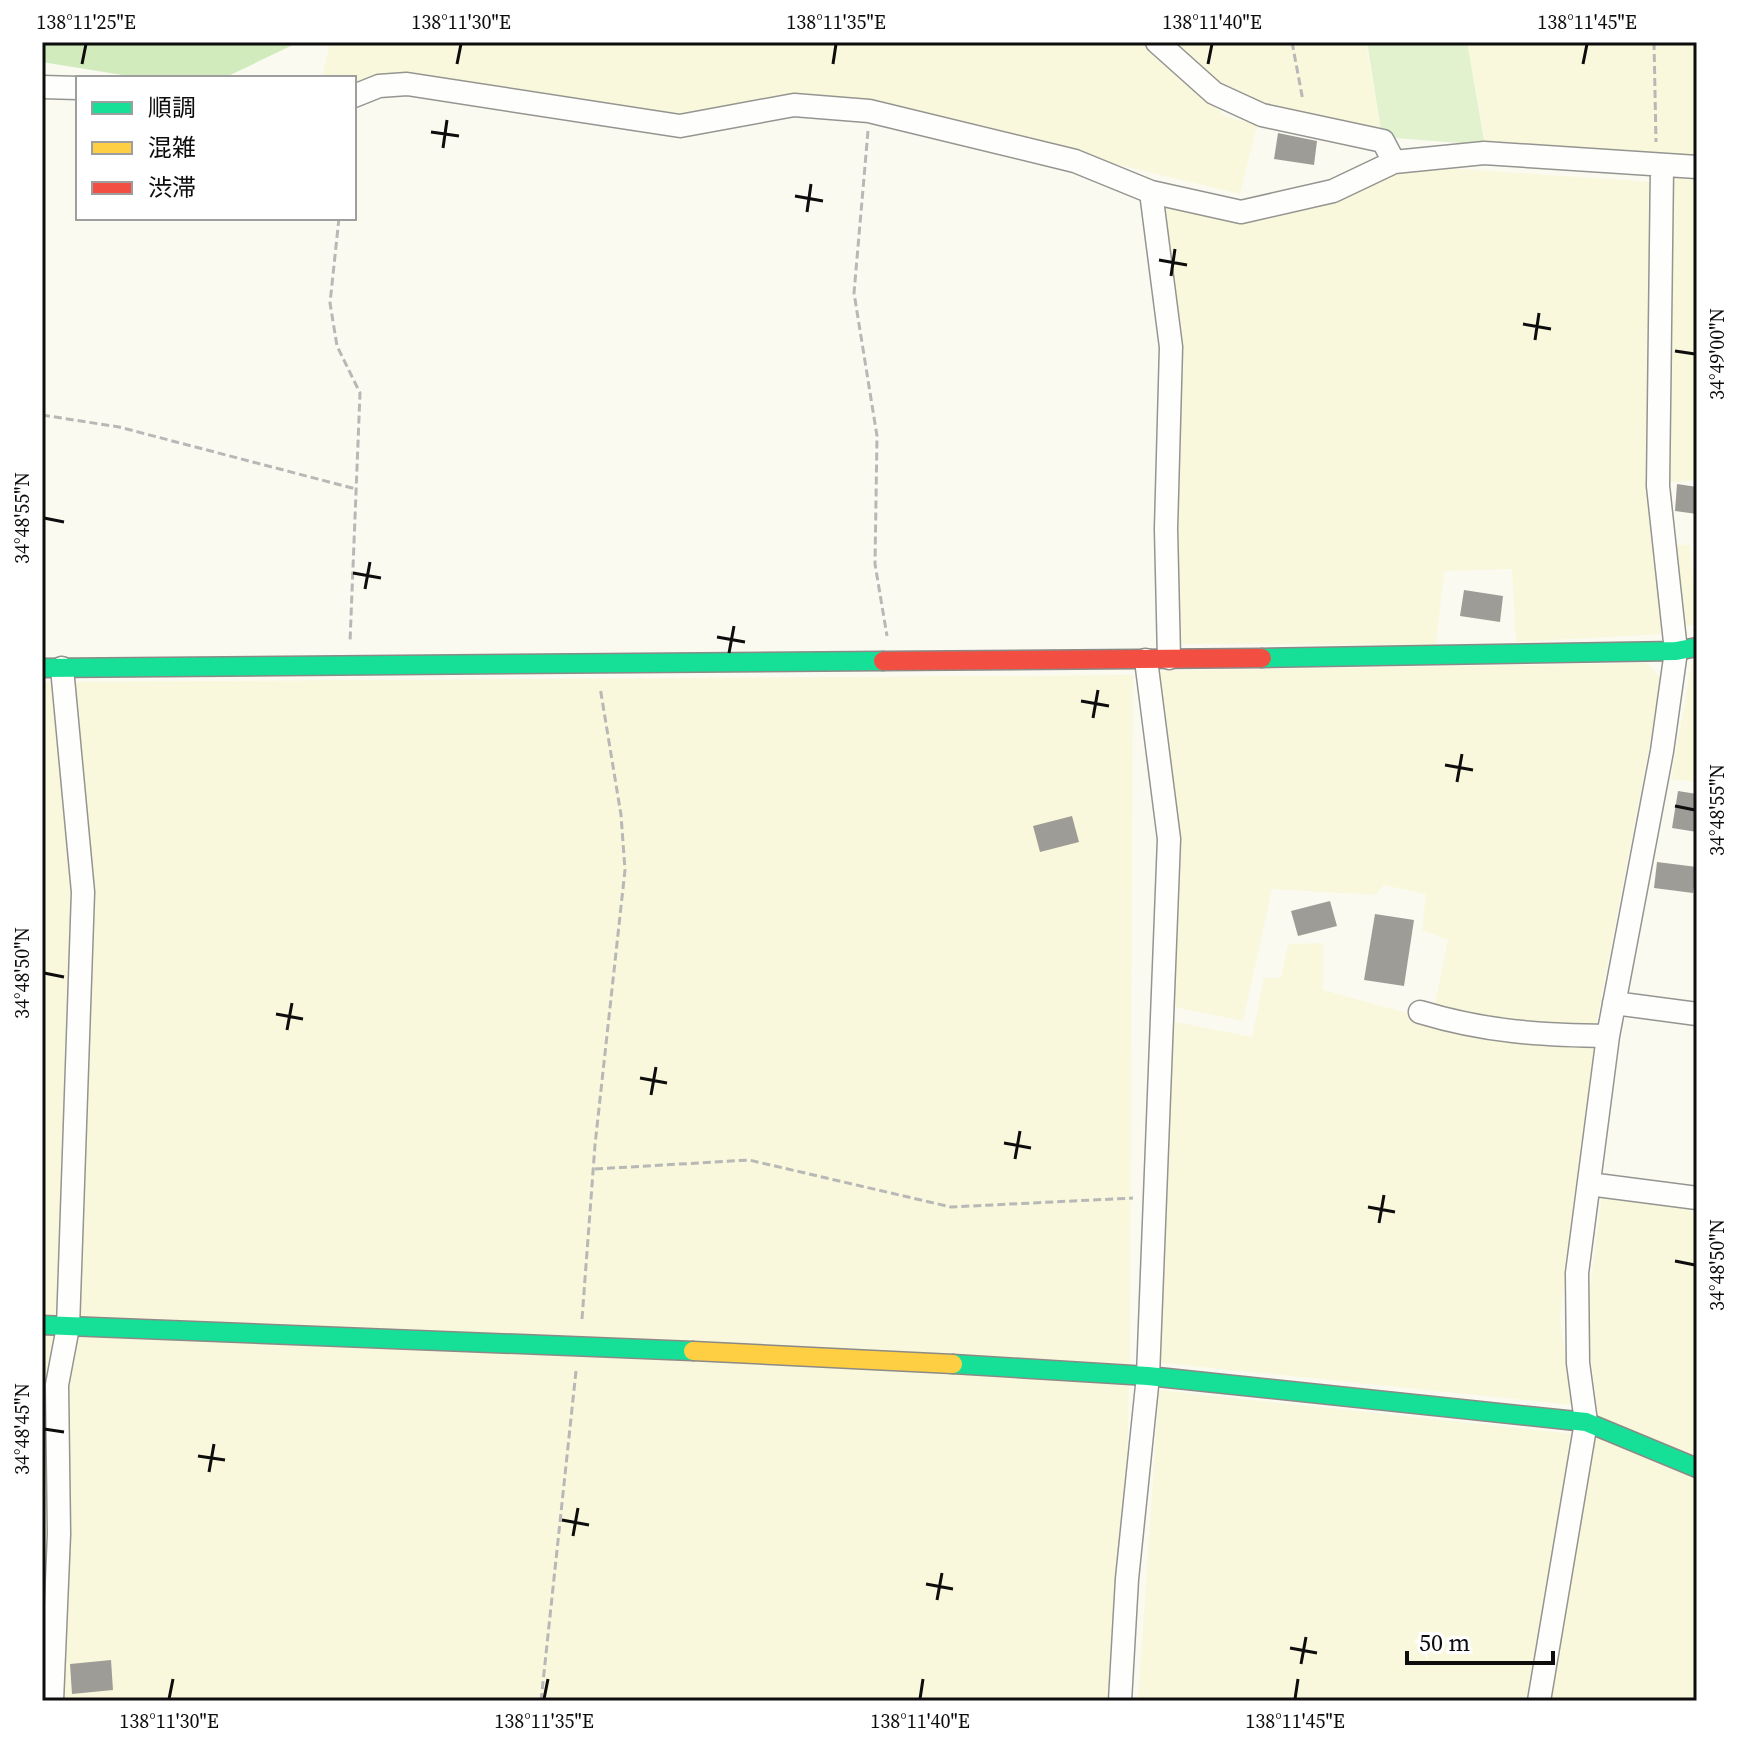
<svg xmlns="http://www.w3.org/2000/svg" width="1739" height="1743" viewBox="0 0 1739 1743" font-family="'Source Serif 4','Noto Sans JP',serif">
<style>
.farmland{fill:#f9f8dc}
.green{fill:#e2f2cf}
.forest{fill:#d1ebbd}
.building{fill:#9e9c97}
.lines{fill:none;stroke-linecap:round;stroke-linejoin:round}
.street-casing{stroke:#949490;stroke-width:25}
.fast-casing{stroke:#8b8a86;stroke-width:21}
.slow-casing{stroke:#8b8a86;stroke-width:21}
.jam-casing{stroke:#8b8a86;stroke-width:21}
.path{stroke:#b8b8b6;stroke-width:3;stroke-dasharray:8 4;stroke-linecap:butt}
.street{stroke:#fefefd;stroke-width:22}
.fast{stroke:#16e098;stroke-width:18}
.slow{stroke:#ffcf43;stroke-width:18}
.jam{stroke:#f24e42;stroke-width:18}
.ticks{fill:none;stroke:#0d0d0d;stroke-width:3}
.neatline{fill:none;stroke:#0d0d0d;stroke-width:3}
.ticks-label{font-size:20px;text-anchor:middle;fill:#0d0d0d}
</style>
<rect width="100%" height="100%" fill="#fbfaf1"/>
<path class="farmland" d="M330,42H1140L1225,116L1257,125L1240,194L1103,161L1009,133L848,99L814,96L673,114L416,74L370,77L354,84V78H322Z
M1166,42H1366L1381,134L1230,93Z
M1467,42H1697V157L1486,145Z
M1418,166L1652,182L1663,634L1516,642L1512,569L1444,571L1436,645L1176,644L1174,281L1163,207L1252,222L1359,189Z
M1670,175H1697V480L1665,483Z
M1673,544L1690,545L1697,624L1681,627Z
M1697,660V782L1671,779L1692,661Z
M1647,663L1662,680L1596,1025L1516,1028L1434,1009L1448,940L1422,930L1426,894L1384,885L1376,895L1272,889L1243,1021L1169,1006L1154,671Z
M1133,675L1130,1357L1120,1701H42V682Z
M1323,943V990L1520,1044L1595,1041L1560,1318L1572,1405L1152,1362L1171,1021L1252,1037L1264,978H1281L1288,944Z
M1602,1195L1690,1210L1697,1219V1458L1598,1416L1586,1318Z
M1159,1390L1575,1434L1529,1701H1138Z
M1595,1434L1697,1478V1701H1547Z"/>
<path class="green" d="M1367,42H1467L1485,145L1382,137Z"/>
<path class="forest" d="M42,42H299L224,78H141L42,62Z"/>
<path class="building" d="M1278,133L1317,141L1314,165L1274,159Z
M1677,484L1697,487V514L1675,511Z
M1464,590L1503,596L1500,622L1460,616Z
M1678,791L1697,794V832L1672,828Z
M1072,816L1079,842L1040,852L1033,826Z
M1657,862L1697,867L1693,893L1654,888Z
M1330,901L1337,926L1298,936L1291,911Z
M1375,914L1414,920L1404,986L1364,980Z
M111,1660L113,1690L72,1694L70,1664Z"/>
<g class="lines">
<g class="street-casing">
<path id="street" d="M1157,42L1214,93L1262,115L1383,141L1394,162
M42,87L78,88
M354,96L379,86L407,84L680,126L794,105L869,111L1075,161L1151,192L1241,212L1333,191L1394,162L1484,153L1697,167
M1151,192L1171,347L1166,529L1169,658
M1614,1003L1697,1014
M1420,1012C1486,1032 1540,1035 1608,1036
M1589,1184L1697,1198
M52,1701L59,1534L57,1385L68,1327L83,892L62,668
M1120,1701L1127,1579L1148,1376L1169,839L1146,660
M1539,1701L1586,1422L1578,1363L1577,1273L1608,1036L1662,751L1676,651L1658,486L1662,167"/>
</g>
<g class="fast-casing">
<path id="fast" d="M1262,658L1676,651L1697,647
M42,668L883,661
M42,1325L693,1351
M953,1364L1148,1376L1586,1422L1697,1468"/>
</g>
<g class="slow-casing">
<path id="slow" d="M693,1351L953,1364"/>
</g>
<g class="jam-casing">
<path id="jam" d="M883,661L1262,658"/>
</g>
<path class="path" d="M1292,42L1303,101
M1654,42L1656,142
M868,131L854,293L877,436L875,564L887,636
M339,218L330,303L337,346L360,393L350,642
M42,415L119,427L356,489
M595,1169L749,1160L951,1207L1133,1198
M582,1319L595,1145L625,870L621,815L600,687
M541,1701L576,1371"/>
<use href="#street" class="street"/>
<use href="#fast" class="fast"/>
<use href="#slow" class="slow"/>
<use href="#jam" class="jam"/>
</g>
<path class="ticks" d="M82,64L86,44M457,64L461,44M833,64L836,44M1208,64L1212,44M1583,64L1587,44M431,132L459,136M443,148L447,120M795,196L823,201M807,212L811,184M1159,260L1187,265M1171,276L1175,249M1523,324L1551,329M1535,340L1539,313M1675,351L1695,354M44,518L64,522M353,573L381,578M365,589L370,562M717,637L745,642M729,653L734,626M1081,701L1109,706M1093,718L1098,690M1445,765L1473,770M1457,782L1462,754M1675,806L1695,810M44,973L64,977M276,1014L303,1019M287,1030L292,1003M640,1078L667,1083M651,1095L656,1067M1004,1143L1031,1148M1015,1159L1020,1131M1368,1207L1395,1212M1379,1223L1384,1195M1675,1261L1695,1265M44,1429L64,1432M198,1456L225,1460M209,1472L214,1444M562,1520L589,1525M573,1536L578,1508M926,1584L953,1589M937,1600L942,1573M1290,1648L1317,1653M1301,1664L1306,1637M169,1699L173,1679M544,1699L548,1679M920,1699L923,1679M1295,1699L1298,1679"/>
<rect width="1739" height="1743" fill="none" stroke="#ffffff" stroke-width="88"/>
<rect x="76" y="76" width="280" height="144" fill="#ffffff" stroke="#9e9e9e" stroke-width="2"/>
<rect x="92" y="102" width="40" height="12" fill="#16e098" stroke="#9e9e9e" stroke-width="2"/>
<text x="148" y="116" font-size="24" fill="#0d0d0d">順調</text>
<rect x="92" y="142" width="40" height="12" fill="#ffcf43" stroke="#9e9e9e" stroke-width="2"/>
<text x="148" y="156" font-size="24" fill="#0d0d0d">混雑</text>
<rect x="92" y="182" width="40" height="12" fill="#f24e42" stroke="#9e9e9e" stroke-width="2"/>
<text x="148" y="196" font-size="24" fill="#0d0d0d">渋滞</text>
<path d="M1407 1651v12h146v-12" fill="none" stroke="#0d0d0d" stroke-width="4"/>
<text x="1419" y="1651" font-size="24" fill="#0d0d0d" stroke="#ffffff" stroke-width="6" paint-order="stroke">50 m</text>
<rect x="44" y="44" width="1651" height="1655" class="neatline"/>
<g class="ticks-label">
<text x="86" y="29">138°11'25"E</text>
<text x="461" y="29">138°11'30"E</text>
<text x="836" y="29">138°11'35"E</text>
<text x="1212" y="29">138°11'40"E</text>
<text x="1587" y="29">138°11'45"E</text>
<text transform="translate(1717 354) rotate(-90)" y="7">34°49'00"N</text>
<text transform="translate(22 518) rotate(-90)" y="7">34°48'55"N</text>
<text transform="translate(1717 810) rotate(-90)" y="7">34°48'55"N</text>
<text transform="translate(22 973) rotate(-90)" y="7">34°48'50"N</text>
<text transform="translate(1717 1265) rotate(-90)" y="7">34°48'50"N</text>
<text transform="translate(22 1429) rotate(-90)" y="7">34°48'45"N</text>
<text x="169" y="1728">138°11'30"E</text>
<text x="544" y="1728">138°11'35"E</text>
<text x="920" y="1728">138°11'40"E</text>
<text x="1295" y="1728">138°11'45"E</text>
</g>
</svg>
